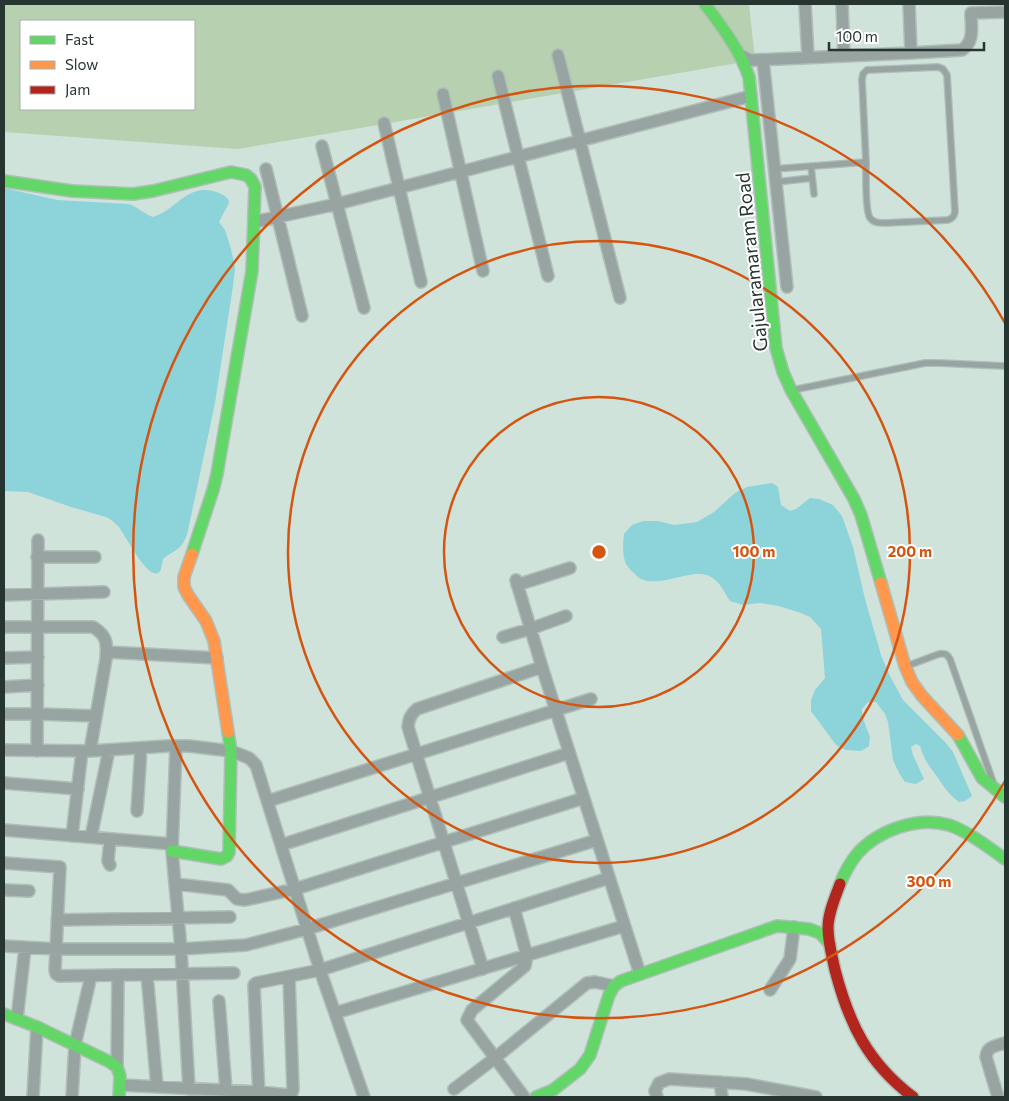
<svg xmlns="http://www.w3.org/2000/svg" width="1009" height="1101" viewBox="0 0 1009 1101" font-family="Commissioner,sans-serif">
<style>
.green{fill:#b7d0af;fill-rule:evenodd}
.water{fill:#8cd4d9}
.lines{fill:none;stroke-linecap:round;stroke-linejoin:round}
.lane-casing{stroke:#afbfb8;stroke-width:8}
.street-casing{stroke:#afbfb8;stroke-width:14}
.fast-casing{stroke:#afbfb8;stroke-width:14}
.slow-casing{stroke:#afbfb8;stroke-width:14}
.jam-casing{stroke:#afbfb8;stroke-width:14}
.lane{stroke:#97a4a2;stroke-width:5.5}
.street{stroke:#97a4a2;stroke-width:11}
.fast{stroke:#63d668;stroke-width:11}
.slow{stroke:#ff974d;stroke-width:11}
.jam{stroke:#b3261e;stroke-width:11}
.ring{fill:none;stroke:#d55510;stroke-width:2.5}
.labels{text-anchor:middle;dominant-baseline:central;stroke-width:4;stroke-linejoin:round;paint-order:stroke}
.street-label{font-size:19px;fill:#273530;stroke:#fff}
.centre{fill:#d55510;stroke:#fff;stroke-width:2.5}
.ring-label{font-size:15px;text-anchor:middle;font-weight:bold;fill:#d55510;stroke:#fff;stroke-width:4;stroke-linejoin:round;paint-order:stroke}
</style>
<rect width="100%" height="100%" fill="#cfe3db"/>
<path class="green" d="M4,4H749L755,60L238,149L4,132ZM21,21H194V109H21Z"/>
<path class="water" d="M4,188L57,200L128,204C137,206 144,214 153,217C178,210 187,181 219,193C224,195 229,198 229,203L219,222L225,230L231,249L235,268L233,286L215,403L187,535C180,552 175,549 163,559C162,563 162,571 158,573C147,579 125,535 119,527C115,523 111,519 106,517L71,507L28,492L4,491Z
M772,483L778,487L781,505L790,511L796,509L810,498L819,499L833,505L842,516L853,547L865,599L881,655L889,674L903,700L945,742L953,752L972,796L965,801L959,802C951,796 946,790 940,781C932,769 924,761 920,746L916,744L911,747L913,755L924,779L916,784L905,782L899,773L893,760L888,722L885,714L876,702H868L862,709V716L870,737L869,746L861,751L846,750L836,745L811,711V700L815,690L825,678L821,629L810,617L798,612L779,606L760,603L743,605L730,601C724,592 721,583 711,577C692,565 651,595 634,573C631,571 628,567 626,564C622,555 623,543 624,534L632,525L643,521H658L674,525L697,522L714,512L735,493L747,487Z"/>
<g class="lines">
<g class="lane-casing">
<path id="lane" d="M811,166L814,194
M774,169L866,162C866,173 865,211 870,218C874,223 879,223 885,223L948,220C953,218 954,216 955,212L947,75L943,69L938,67L867,70L863,74L862,80L866,162
M776,182L812,178
M793,390L925,363H939L1005,366
M907,666L939,654C945,653 947,654 950,659L993,782"/>
</g>
<g class="street-casing">
<path id="street" d="M805,4L808,57
M842,4L844,56
M909,4L911,53
M558,55L620,298
M740,55L750,60H755L911,53L962,50C975,41 971,27 971,13L1005,12
M763,60L787,287
M498,76L548,276
M443,94L483,271
M384,123L421,282
M322,146L364,308
M266,169L302,316
M254,222L337,204L751,96
M37,557H95
M516,580L542,667L640,974
M517,585L570,568
M4,595L104,592
M4,627H93C108,636 107,644 106,659L90,751
M503,637L530,629L566,616
M107,652L217,658
M4,658L38,657
M4,687L38,685
M4,714H38L96,716
M176,746L172,851L181,949L189,1089
M4,750L90,751L168,746H189L231,751L249,758L256,765L320,970L364,1097
M37,751L38,540
M4,783L78,789
M268,801L591,699
M137,811L141,748
M4,830L172,844
M72,836L82,751
M91,837L109,750
M110,839L108,861L110,865
M281,845L569,753
M4,863L60,867L55,970L56,974L59,976L234,973
M176,884L228,890L237,899L245,900L295,889L584,798
M4,890L29,891
M514,908L527,956L525,966L472,1010L467,1020L524,1097
M57,920L230,917
M4,946L56,949H181L246,945L307,929L597,840
M483,969L408,727C409,718 411,714 417,709L542,667
M147,975L157,1087
M770,990L790,959L794,927
M219,1001L226,1090
M335,1013L624,926
M17,1019L25,948
M117,1067L118,975
M720,1082L722,1097
M120,1085L259,1092L289,1095L292,1093L293,1089L289,977
M454,1089L495,1058L587,983L595,982L614,986
M33,1097L37,1027
M72,1097L75,1045L91,976
M259,1097L254,985L256,983L320,970L609,878
M657,1097L655,1091L659,1083L669,1079L746,1084L816,1097
M998,1097L986,1057C987,1046 996,1046 1005,1043"/>
</g>
<g class="fast-casing">
<path id="fast" d="M705,4C722,27 740,50 749,77L776,348L783,372L791,390L854,499L861,515L881,583
M4,181L72,191L133,194L153,191L231,172L246,175L251,179L255,187L252,271L217,474L213,490L192,554
M958,735L982,778L1005,797
M172,851L221,859L227,856L229,852L231,751L228,732
M840,884C844,874 850,863 857,854C878,830 918,816 949,825C969,832 988,847 1005,859
M4,1014L37,1027L110,1062L117,1067L120,1076L119,1097
M536,1097L553,1090L580,1069L590,1055L609,995L614,986L621,981L777,926L809,929L820,933L830,944"/>
</g>
<g class="slow-casing">
<path id="slow" d="M192,554L184,577V587L188,595L206,621L214,641L228,732
M881,583L905,666L912,682L922,696L958,735"/>
</g>
<g class="jam-casing">
<path id="jam" d="M840,884C835,898 828,913 828,928C828,942 832,956 835,970C849,1024 868,1063 913,1097"/>
</g>
<use href="#lane" class="lane"/>
<use href="#street" class="street"/>
<use href="#fast" class="fast"/>
<use href="#slow" class="slow"/>
<use href="#jam" class="jam"/>
</g>
<g class="ring">
<circle cx="599" cy="552" r="155"/>
<circle cx="599" cy="552" r="311"/>
<path d="M1005 781A466 466 0 1 1 1005 323"/>
</g>
<g class="labels">
<g class="street-label">
<text transform="translate(751 262) rotate(-96)">Gajularamaram Road</text>
</g>
</g>
<circle cx="599" cy="552" r="8" class="centre"/>
<g class="ring-label">
<text x="754" y="557">100 m</text>
<text x="910" y="557">200 m</text>
<text x="929" y="887">300 m</text>
</g>
<rect width="1009" height="1101" fill="none" stroke="#273530" stroke-width="10"/>
<rect x="20" y="20" width="175" height="90" fill="#ffffff" stroke="#a9aeac"/>
<rect x="30" y="36" width="25" height="8" fill="#63d668" stroke="#a9aeac"/>
<text x="65" y="45" font-size="15" fill="#273530">Fast</text>
<rect x="30" y="61" width="25" height="8" fill="#ff974d" stroke="#a9aeac"/>
<text x="65" y="70" font-size="15" fill="#273530">Slow</text>
<rect x="30" y="86" width="25" height="8" fill="#b3261e" stroke="#a9aeac"/>
<text x="65" y="95" font-size="15" fill="#273530">Jam</text>
<path d="M829 42v8h155v-8" fill="none" stroke="#273530" stroke-width="2.5"/>
<text x="836" y="42" font-size="15" fill="#273530" stroke="#ffffff" stroke-width="4" paint-order="stroke">100 m</text>
</svg>
